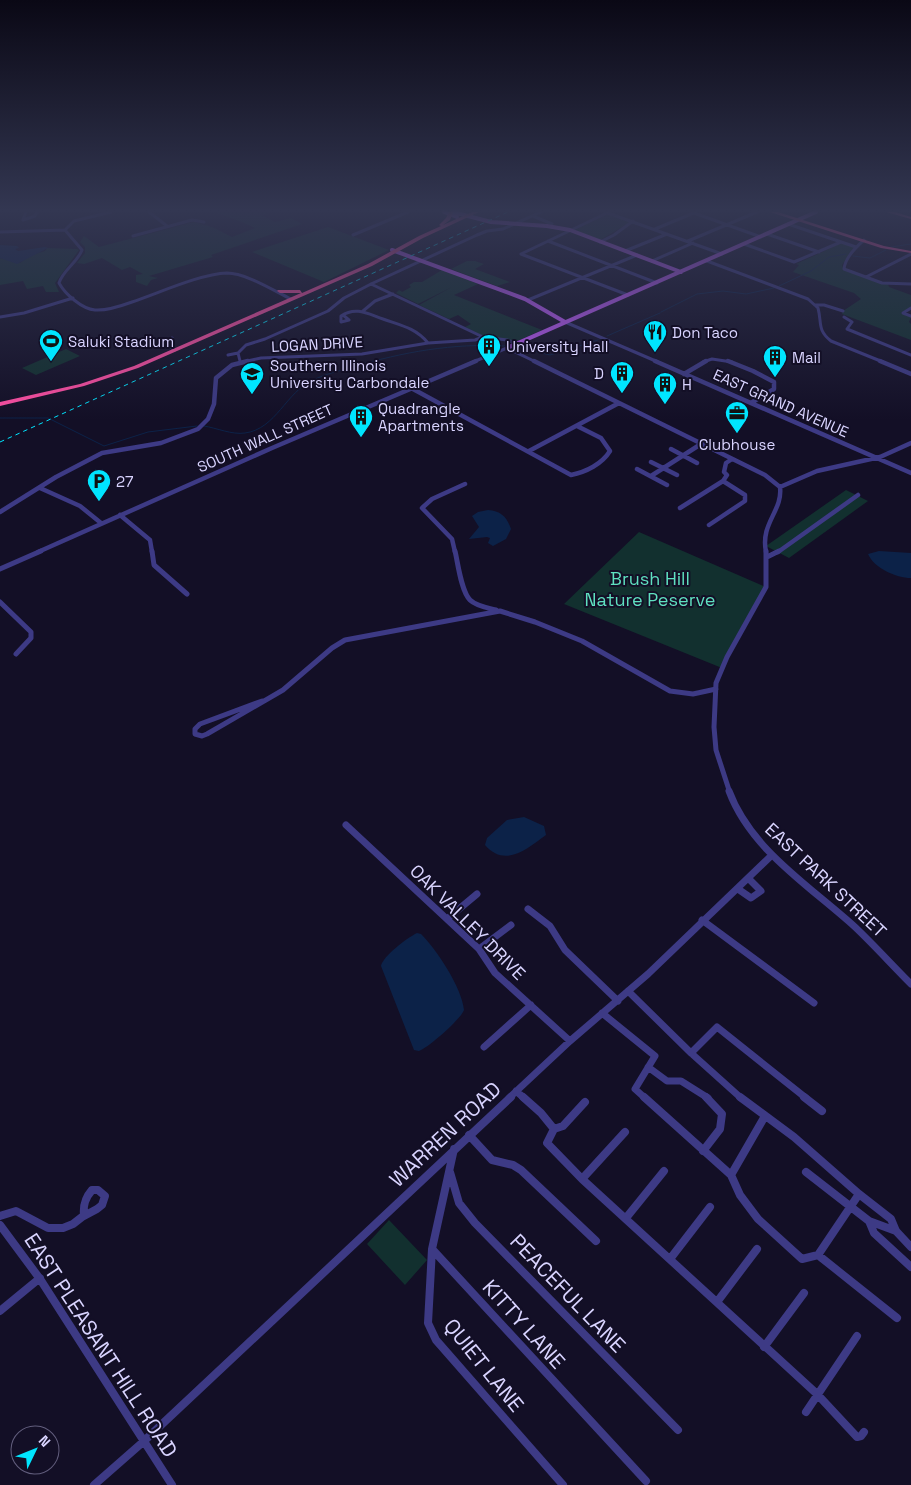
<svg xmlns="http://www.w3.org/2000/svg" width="911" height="1485" viewBox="0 0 911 1485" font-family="'Space Grotesk',sans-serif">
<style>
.green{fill:#12302f}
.water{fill:#0c2248}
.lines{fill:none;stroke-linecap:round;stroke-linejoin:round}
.stream{stroke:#0c2248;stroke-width:1}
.minor-far4{stroke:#3d3a85;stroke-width:3}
.minor-far3{stroke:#3d3a85;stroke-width:4.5}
.minor-far2{stroke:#3d3a85;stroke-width:5}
.minor-far1{stroke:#3d3a85;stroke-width:7}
.minor{stroke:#3d3a85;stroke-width:8}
.major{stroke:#c25bff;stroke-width:4}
.highway{fill:#ff4fa3;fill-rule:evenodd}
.rail{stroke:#00e5ff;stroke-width:1;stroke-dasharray:4.5 4;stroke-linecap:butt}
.labels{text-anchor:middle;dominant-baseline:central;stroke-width:4;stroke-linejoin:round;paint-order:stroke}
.far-poi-label{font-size:15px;fill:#d9d4ff;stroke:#130f26;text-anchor:start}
.far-street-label{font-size:15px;fill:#d9d4ff;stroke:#130f26}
.park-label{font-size:18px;fill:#5fe0c0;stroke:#130f26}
.street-label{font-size:18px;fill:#d9d4ff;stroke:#130f26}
.near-street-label{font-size:21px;fill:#d9d4ff;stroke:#130f26}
</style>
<rect width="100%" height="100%" fill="#130f26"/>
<path class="green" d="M215,212H273L262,215L275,222L291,218L302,224L211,255L213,257L149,276L158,278L151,280L147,286L136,282V275L143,274L130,267L122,270L102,258L84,264L77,263L85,253V247L80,242L84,236L99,247L194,222L212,227L232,237L255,228L242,222Z
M608,214L630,222L600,240L575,230Z
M328,227L389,250L324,282L252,252Z
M842,243L854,247L842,265L844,270L888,284L889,287L911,295V307L901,313L911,317L909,322L911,324V340L842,314L843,311L861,299L854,293L793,272L799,265L796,264Z
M47,248L77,249L79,250L55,283L59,292H46L43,286L27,289L23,281L0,285V258L20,263L31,255L45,251Z
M467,261H475L484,264L475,269L510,282L497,286L451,269Z
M442,270L478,284L454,295L542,330L517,341L483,336L465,327L471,324L458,315L449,319L419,305L452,287L418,304L396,293L399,290L409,296L402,292L411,287L409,285L414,282H422Z
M66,349L80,356L36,375L22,368Z
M846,490L868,501L789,558L766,546Z
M639,532L766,587L722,668L564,604Z
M389,1220L427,1260L405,1285L367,1244Z"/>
<path class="water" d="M0,245L17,246L19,248L15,249L18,251L45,247L48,248L17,264L0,258Z
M488,510C501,511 507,517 511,529L506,539L493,546L488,543L490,538L487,537L469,539L479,527L472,516L478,512Z
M879,551L911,553V578C896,578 874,568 868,554Z
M524,817L544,826L546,835C527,849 505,868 485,845L487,838L507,820Z
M417,933L421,934C437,950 462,988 464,1010C461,1019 428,1048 419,1051L414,1050L381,966C383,956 407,938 417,933Z"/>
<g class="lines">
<path class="stream" d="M891,247L911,244
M853,256L870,258L886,250
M779,286L811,271L829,257L846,254
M661,312L697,294L723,291L746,294L774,288
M607,336L660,313
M517,347L550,355L598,340
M0,418H48L104,446L148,432L197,426
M204,426C217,428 232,435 245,433C276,429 286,392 313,380C325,374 339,371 352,367C404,352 452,343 506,346"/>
<path class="minor-far4" d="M26,212L23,220L35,216L37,212
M111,212L74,221L65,230L82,250C77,263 63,270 59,283C65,294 82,309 95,310C107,311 121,306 132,302C159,293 200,274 227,273C246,273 274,291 291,299
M149,212L167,226
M605,212L722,254
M694,213L761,237
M533,216L552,224
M788,224L856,247
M655,229L696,212
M0,232L65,230
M767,234L819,252
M353,235L408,212
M133,236L192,220L204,222
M864,240C856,247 845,258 844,269L882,283L911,284
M548,241L657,283
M688,241L757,212
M600,242L614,235L633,221
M744,244L794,262L841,242
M625,251L667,234
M521,254L628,295
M521,254L609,212
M652,261L693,243
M707,261L808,299L818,308C822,323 817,330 831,341L883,362
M866,277L911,254
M371,284L483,337
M528,300L637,255
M815,305H824L843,311
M911,308L903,313L911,316
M363,311L375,301L393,294
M343,315L349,320L341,322V316C356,306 368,314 383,319C400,325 416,328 428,343
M0,317L24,313L73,298
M844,317L852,322L847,329L911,355
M565,322L658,362
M172,338L168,345L175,350
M228,355L238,353
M240,361L238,353L246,345L265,339L328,311L344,298L371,284L477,235L487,231L503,229L541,212
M243,362L261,358L362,354L428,343L475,340L483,337L507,340L517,344
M473,362L507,348L536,362
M703,362L712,359L732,362"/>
<path class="minor-far3" d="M534,361L765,475L780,487C783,511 760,523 766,552
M655,361L911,473
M728,361L753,371L774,382V389L751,403
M880,361L911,374
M684,374L706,361
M413,389L571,475C586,472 602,464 610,451L601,438L577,426
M671,449L697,463
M529,451L619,403
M651,462L677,475
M637,469L667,485
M651,476L701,444
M780,487L817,471L880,457L911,443
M40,488L80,506L101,523
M680,508L723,481L727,475L724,472L726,463L732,459
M0,512L56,477L102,453L161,443L198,429L208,419L214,404L216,378L232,365L248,361
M120,515L150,540L152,552
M709,525L745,501V495L723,481
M38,552L272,448L476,361
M455,552L452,539L422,508L432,499L465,484
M778,552L858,495"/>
<path class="minor-far2" d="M152,551L154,565L187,594
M455,551C458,563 461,591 470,600C476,606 488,608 496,610
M767,557L779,551
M0,569L41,551
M0,602L31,632V638L16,654
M262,701L200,724L195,729V734L202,736L207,734L283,690L332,648L345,640L500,611L535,622L582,641L670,691L693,694L716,689
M730,793L716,750L714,727L716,683L727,657L766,587V551"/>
<path class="minor-far1" d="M729,791C751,850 810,886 855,927C874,945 892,965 911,984
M346,825L479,949L495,973L570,1041
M738,889L751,898L761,891L748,878
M528,909L550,926L565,950L618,1001
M447,919L477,894
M702,920L814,1003
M479,949L511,925
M628,991L691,1053L741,1098
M602,1013L655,1056L635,1089L645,1098
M484,1047L531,1005
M691,1053L717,1027L806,1098
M648,1067L667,1081H681L708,1098
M516,1091L524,1098
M509,1098L570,1041L648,974L772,855"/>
<path class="minor" d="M523,1097L541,1113L554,1129
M644,1097L731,1175L740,1195L758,1219L802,1259L818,1255L897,1318
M740,1097L794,1137L859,1194L891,1219L896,1231L911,1247
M804,1097L822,1111
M585,1102L563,1126L554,1129L547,1143L582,1179L817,1394L857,1437L861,1436L864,1432
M469,1135L492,1160L513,1165L521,1170L596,1241
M454,1149L432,1249L646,1481
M703,1151L720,1129L722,1114L706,1097
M450,1172L459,1203L475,1223L678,1430
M806,1172L869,1221L896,1231
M731,1175L765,1116
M582,1179L625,1132
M0,1216L16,1211L48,1228H63L73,1224L82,1217L97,1209L102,1205L105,1196L98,1190H92C85,1198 83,1205 84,1215
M626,1218L664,1171
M869,1221L874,1233L911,1267
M0,1225L40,1279L172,1485
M432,1249L428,1323L436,1340L563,1485
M818,1255L859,1194
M670,1259L710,1207
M717,1302L757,1249
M0,1311L40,1278
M764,1347L804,1293
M806,1412L857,1336
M94,1485L143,1442L511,1097"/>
<path class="major" d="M444,212L457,217
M453,212L491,222L547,226L570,230L681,272
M392,250L525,299L565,322
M507,348L816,212"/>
<path class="highway" d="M449,212H453L450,220L443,225L472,212H479L423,238L372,266L138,368L84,386L0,406V402L80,384L134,366L301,293H280L277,291L278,290H300L302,293L368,264L419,236L441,226L439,225L446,218Z
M770,212H778L884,246L911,251V253L881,248Z
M886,212H895L911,217V219Z"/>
<path class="rail" d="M0,442L508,212"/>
</g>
<linearGradient id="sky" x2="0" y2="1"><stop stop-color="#0a0815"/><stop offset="0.5" stop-color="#333752"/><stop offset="1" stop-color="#333752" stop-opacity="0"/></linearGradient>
<rect width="911" height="420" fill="url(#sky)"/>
<defs>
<g id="restaurant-pin" transform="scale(1.25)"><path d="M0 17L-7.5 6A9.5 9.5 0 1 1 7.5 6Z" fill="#00e5ff" stroke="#130f26"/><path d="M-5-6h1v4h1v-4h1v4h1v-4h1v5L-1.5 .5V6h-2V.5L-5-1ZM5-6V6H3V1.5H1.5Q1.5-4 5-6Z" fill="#111"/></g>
<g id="stadium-pin" transform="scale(1.25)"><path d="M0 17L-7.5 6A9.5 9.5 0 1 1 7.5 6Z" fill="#00e5ff" stroke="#130f26"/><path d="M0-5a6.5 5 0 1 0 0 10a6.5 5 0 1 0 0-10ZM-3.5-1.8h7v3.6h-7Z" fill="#111"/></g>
<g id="building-pin" transform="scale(1.25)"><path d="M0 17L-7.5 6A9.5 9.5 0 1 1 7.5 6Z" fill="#00e5ff" stroke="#130f26"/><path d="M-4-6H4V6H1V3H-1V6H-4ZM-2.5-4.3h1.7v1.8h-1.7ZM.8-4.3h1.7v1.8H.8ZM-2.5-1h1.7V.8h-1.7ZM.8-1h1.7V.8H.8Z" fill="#111"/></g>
<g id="university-pin" transform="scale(1.25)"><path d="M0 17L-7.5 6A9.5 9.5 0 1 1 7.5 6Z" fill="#00e5ff" stroke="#130f26"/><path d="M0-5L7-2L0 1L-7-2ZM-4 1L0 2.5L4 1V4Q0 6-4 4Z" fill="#111"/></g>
<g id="office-pin" transform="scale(1.25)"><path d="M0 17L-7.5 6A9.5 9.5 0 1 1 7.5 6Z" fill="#00e5ff" stroke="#130f26"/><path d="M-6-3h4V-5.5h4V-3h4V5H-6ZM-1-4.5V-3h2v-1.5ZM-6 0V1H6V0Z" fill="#111"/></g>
<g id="parking-pin" transform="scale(1.25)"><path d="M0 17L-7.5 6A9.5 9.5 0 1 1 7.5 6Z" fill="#00e5ff" stroke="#130f26"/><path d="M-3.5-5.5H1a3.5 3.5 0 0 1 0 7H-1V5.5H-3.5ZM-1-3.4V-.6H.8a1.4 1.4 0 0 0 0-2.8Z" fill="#111"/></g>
</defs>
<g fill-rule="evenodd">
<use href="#restaurant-pin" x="655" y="332"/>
<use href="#stadium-pin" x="51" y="341"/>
<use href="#building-pin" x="489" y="346"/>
<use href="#building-pin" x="775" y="357"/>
<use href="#building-pin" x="622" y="373"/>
<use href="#university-pin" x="252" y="374"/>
<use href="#building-pin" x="665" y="384"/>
<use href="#office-pin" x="737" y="413"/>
<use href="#building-pin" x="361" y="417"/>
<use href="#parking-pin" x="99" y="481"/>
</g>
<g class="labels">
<g class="far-poi-label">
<text x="672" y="332">Don Taco</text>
<text x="68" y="341">Saluki Stadium</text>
<text x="506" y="346">University Hall</text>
<text x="792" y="357">Mail</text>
<text x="270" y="365">Southern Illinois<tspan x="270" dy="17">University Carbondale</tspan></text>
<text x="604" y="373" text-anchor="end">D</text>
<text x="682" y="384">H</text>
<text x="378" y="408">Quadrangle<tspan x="378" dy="17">Apartments</tspan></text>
<text x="737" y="444" text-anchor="middle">Clubhouse</text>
<text x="116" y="481">27</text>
</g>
<g class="far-street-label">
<text transform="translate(317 344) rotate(-3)">LOGAN DRIVE</text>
<text transform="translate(781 403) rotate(24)">EAST GRAND AVENUE</text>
<text transform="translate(265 438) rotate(-24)">SOUTH WALL STREET</text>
</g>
<g class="park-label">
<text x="650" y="578">Brush Hill<tspan x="650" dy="21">Nature Peserve</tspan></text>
</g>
<g class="street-label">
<text transform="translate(826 880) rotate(43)">EAST PARK STREET</text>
<text transform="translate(468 922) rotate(45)">OAK VALLEY DRIVE</text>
</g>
<g class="near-street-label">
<text transform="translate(445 1134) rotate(-43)">WARREN ROAD</text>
<text transform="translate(568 1293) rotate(46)">PEACEFUL LANE</text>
<text transform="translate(524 1324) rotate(48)">KITTY LANE</text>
<text transform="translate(101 1345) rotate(57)">EAST PLEASANT HILL ROAD</text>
<text transform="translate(484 1365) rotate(51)">QUIET LANE</text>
</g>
</g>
<g transform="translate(35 1450) rotate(47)"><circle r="24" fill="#130f26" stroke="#625e7d"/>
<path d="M0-4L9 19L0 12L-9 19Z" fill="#00e5ff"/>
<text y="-8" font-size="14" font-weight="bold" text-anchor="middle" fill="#d9d4ff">N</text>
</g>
</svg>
